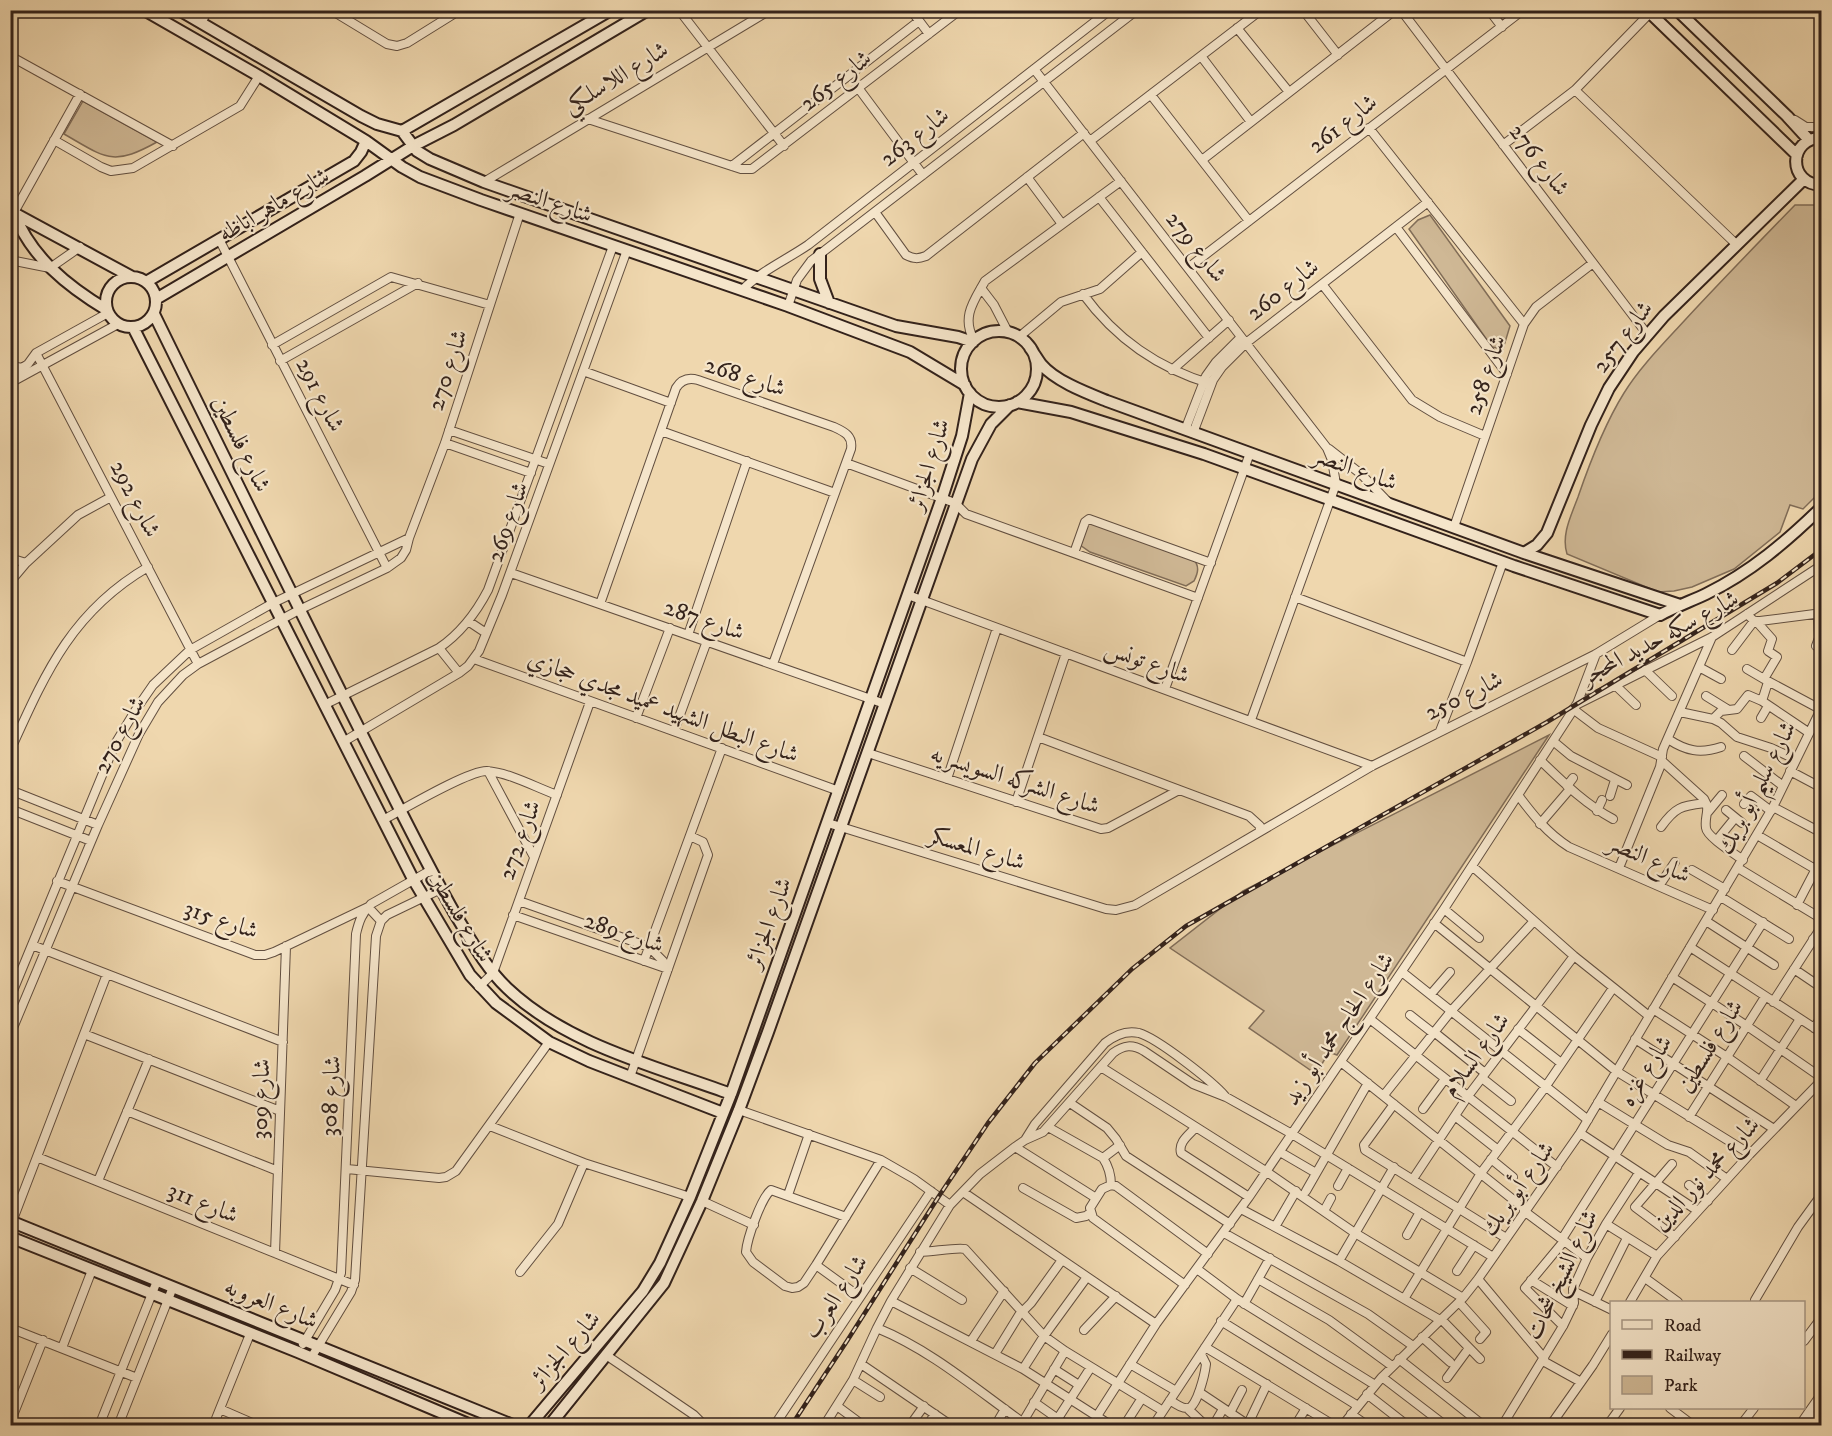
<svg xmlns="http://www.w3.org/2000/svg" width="1832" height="1436" viewBox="0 0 1832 1436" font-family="'IM FELL DW Pica',Amiri,serif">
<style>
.green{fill:#cfb895;stroke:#816d58;stroke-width:1.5}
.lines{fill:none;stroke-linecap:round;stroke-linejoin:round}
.street-casing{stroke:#624f40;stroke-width:10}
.secondary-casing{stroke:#33221b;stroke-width:14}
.street{stroke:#f5e5ca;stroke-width:8}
.secondary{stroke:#f5e5ca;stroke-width:10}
.rail-casing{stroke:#33221b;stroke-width:4.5}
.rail{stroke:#f5e5ca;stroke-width:2;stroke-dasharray:7;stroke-linecap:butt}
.labels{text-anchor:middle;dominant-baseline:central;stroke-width:4.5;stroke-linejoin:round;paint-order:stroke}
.street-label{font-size:24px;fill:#33221b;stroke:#f5e5ca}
</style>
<rect width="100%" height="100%" fill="#efd7ae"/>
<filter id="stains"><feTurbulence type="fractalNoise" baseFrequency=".00333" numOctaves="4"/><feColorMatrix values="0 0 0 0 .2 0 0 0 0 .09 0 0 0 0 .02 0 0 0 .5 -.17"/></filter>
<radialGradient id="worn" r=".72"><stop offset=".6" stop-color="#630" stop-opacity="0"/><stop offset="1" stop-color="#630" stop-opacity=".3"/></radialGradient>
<path class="green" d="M83,101L157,142C112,167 106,158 64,134Z
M1795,205H1821V491L1803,509L1790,505L1780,532L1734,569L1692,587L1674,591L1658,592L1567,554C1561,535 1571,516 1578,497C1590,462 1604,425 1624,393C1640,367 1664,343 1685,320C1721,281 1758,243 1795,205Z
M1430,215L1510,326L1503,349L1492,347L1409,229L1418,220Z
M1089,522L1193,559C1200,566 1198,573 1194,581L1186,586L1090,552L1080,545L1086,524Z
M1549,735L1337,1055L1329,1052L1316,1074L1249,1028L1264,1011L1170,948L1243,891Z"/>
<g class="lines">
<g class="street-casing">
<path id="street" d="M331,10L387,44L397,46L407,43L460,10
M679,10L784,146
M911,10L929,34
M1303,10L1338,55
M1401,10L1647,334
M1489,10L1502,27
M10,16L13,10
M201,23L208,10
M1237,28L1289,92
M10,56L173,146
M1201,56L1251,122
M1034,69L1327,448L1332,460L1336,484L1251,720
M859,89L923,175
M1575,90L1736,244
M1151,95L1249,221
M588,119L741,169H752L960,10
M1795,120L1806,127H1822
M1369,128L1524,324
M54,140L101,167L111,171L133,168L240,106L259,76
M1090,141L1261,10
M1503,145L1575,90L1650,13
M1202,160L1395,10
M732,166L919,21
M1027,177L1062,224
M484,182L770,10
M1099,197L1209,338
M875,212L906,255C914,259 918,259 926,256L1084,133
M12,216L80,94
M1396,227L1507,374
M219,239L387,568
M10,260L50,268L80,247
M1188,268L1523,10
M1322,284L1412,400L1440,417L1485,436
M981,288L994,305L1008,332
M742,290C761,271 786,260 808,245L1110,10
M1083,294C1116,339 1157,368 1211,384
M788,306L797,280L811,261L1137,10
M1019,337L1061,302L1100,289L1142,252
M974,340C961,317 974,301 985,281L1121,181
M272,345L391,277L490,305
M36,353L198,664
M280,361L418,283
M10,366L23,368
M1172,370L1229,320
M583,371L671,403
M10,376L28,364L36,353L108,313
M10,383L118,324
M449,430L549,464
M1185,430L1206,376L1216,362L1241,337
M661,431L835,493
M1193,433L1213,380L1222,367L1246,343L1428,202
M445,443L531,473
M1329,449L1361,474L1389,503
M846,463L955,503L966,514L1198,598
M1454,527L1524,324L1536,307L1593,263
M1074,553L1085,522L1089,519L1211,563
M10,558L26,563
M511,573L885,704
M10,582L26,563L78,515L111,497
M908,595L1372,766
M1295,597L1467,662
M600,604L676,388C681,380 688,377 698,380L834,427C845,432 853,436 851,449L773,664
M1747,614L1754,621H1760L1822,613
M468,621L486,633
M1756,621L1772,639L1768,651L1777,657L1764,679L1820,709
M688,635L747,461
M1816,646L1819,638L1818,613
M439,648L459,673
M1732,650L1754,621
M474,659L839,791
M1819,666L1822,662
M1699,667L1721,679
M1747,669L1764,679
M1645,670L1672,696
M1615,685L1636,705
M1165,689L1250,453
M1706,696L1727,709
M1762,701L1768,682
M324,705L439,648C461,633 476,613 488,590L613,246
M1576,705L1712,637L1822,565
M1573,709L1598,728L1662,757
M1680,712L1713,719L1721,723L1737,737L1771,748L1795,759
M636,718L670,628
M1761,718L1768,706
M1713,719L1721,711L1737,709L1748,695L1762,701L1808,732
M674,731L707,641
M1440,731L1467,662L1503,562
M1038,737L1249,816L1260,826V831
M1668,739C1686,751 1700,754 1721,747
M1553,741L1571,756L1627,785
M343,742L459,673L468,666L479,651L502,595L627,250
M10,751C45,674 71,612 148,567
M868,753L1101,829L1108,828L1179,790
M1744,756L1783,786
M1540,760C1563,782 1585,804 1613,819
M1662,761L1704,799C1711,810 1704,816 1706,828C1707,837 1735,854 1743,860
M488,771L534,857
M1790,771L1822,788
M947,779L997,628
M1567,786L1573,778
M10,790L98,825
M1518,795C1533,815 1547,833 1569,847L1713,910
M1610,796L1615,780
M1016,802L1066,653
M1744,804L1751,796L1771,811
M1773,807L1822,833
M10,809L91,841
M1726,810L1742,823
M1597,811L1602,800
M1708,812L1722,795
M383,820C402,810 469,770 487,771C510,773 535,787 557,795
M828,823L1106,909L1116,910L1135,905L1372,766L1596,654L1660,615
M1540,824L1570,789
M1661,827C1676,806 1682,806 1706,803
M1757,835L1815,869
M1717,840L1735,818
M1472,866L1574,956L1649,1016
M1619,868L1660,767L1663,749L1712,637
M1738,868L1822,919
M1692,870L1725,889
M57,881L255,955H265L274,952L368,907L381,921
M1659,886L1675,862
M1721,897L1789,939
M519,901L649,947L663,961L668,969
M1797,905L1822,857
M1444,909L1479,938
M513,915L668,969
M1706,921L1774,965
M1434,923L1616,1071L1750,1154
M1813,939L1822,945
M32,945L283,1042
M1690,947L1822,1033
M644,961L722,748
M1794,969L1822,988
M1402,972L1588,1120
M1672,977L1747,1026L1822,1078
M479,987L493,973L590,702
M1431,994L1450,972
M10,998L115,744L135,711L153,685L190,650L273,603L409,538
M1773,1002L1822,926
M1653,1009L1727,1057L1796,1106
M1410,1015L1433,1033
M1370,1019L1557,1167
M1814,1028L1822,1016
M1518,1029L1561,1063
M1434,1032L1485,1073
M84,1034L280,1111
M10,1035L98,825L139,734L158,702L183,675L198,664L299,610L387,568L401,558L406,550L409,538L445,443L520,213
M1635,1039L1774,1129
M1341,1062L1525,1209
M1101,1067L1267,1172L1355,1233L1463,1298
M630,1077L708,855L703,842L690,836
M1482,1078L1511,1101
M1760,1081L1800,1019
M1384,1095L1452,1010L1534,921
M1598,1102L1668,1145L1689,1152L1727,1179
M1070,1103L1107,1128L1116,1139L1126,1156L1230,1224
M1394,1104L1364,1145L1365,1150L1506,1238
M1423,1109L1445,1079
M739,1110L881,1160L914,1179L950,1205
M127,1111L278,1171
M1455,1116L1498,1150
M1689,1117L1765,997
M490,1126L584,1163L690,1197
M1048,1127L1103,1158C1109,1167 1111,1174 1111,1185
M1196,1127C1189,1135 1178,1142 1181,1153L1249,1197
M1580,1133L1698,1211
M1025,1140L1035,1124L1105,1043C1115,1035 1126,1030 1139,1033C1157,1038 1212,1081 1225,1096
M1015,1147L1096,1198
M1280,1152L1316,1173
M37,1157L354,1285
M1103,1158L1120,1145
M1491,1159L1513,1177
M1672,1164L1635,1207L1675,1237
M347,1169L439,1178L446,1177L456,1171L549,1042
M1413,1179L1468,1096L1574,956
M98,1181L149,1059
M1689,1185L1708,1201
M1338,1186L1348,1168
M1023,1188L1076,1218L1086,1216L1090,1213
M1306,1191L1368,1083
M963,1192L1156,1324
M788,1195L809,1134
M702,1201L754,1225
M1241,1209L1339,1261L1440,1320
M1324,1211L1331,1198
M1524,1211L1587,1258
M846,1217L771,1190C761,1198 747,1239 746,1252L753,1262L785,1286L792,1288L798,1287L804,1283L816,1265L881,1160
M12,1222L107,974
M1606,1224L1657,1256
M1275,1227L1296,1191
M1224,1233L1368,1314L1413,1346
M1407,1235L1420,1212
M1562,1239L1763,922
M920,1252C932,1252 957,1247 965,1249L1044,1336L1065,1351L1163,1411
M275,1253L286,946
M1339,1261L1394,1167
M816,1265L860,1297
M910,1268L962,1300
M1197,1269L1237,1299L1375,1385
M1457,1271L1474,1245
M520,1272L558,1224L584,1163
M1645,1278L1678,1302
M1258,1279L1329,1320L1392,1366
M1478,1279L1544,1358
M1531,1280L1573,1306
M1185,1285L1093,1218L1090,1208L1102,1189L1111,1185L1116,1186L1208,1254
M1573,1291L1612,1310
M1404,1299L1481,1173L1546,1086L1613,988
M1755,1300L1798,1227L1822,1194
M891,1301L1023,1369L1112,1426
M1459,1302L1486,1332L1480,1339
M1595,1302L1627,1238
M1630,1302L1657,1256L1750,1154L1822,1080
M1244,1304L1270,1258
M1441,1319L1480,1359
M1221,1321L1358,1406
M1563,1326L1525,1288L1564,1241
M10,1328L137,1378
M877,1328C933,1351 978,1391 1028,1426
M1084,1330L1116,1296
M1422,1337L1450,1362
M971,1341L1004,1291
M1804,1341L1822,1317
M303,1344L335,1290L341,1273L356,934C359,921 362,913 371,904L431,870
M1205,1347L1335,1426
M62,1348L92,1270
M995,1354L1019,1315L1031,1303L1062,1260
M606,1355L694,1415L705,1426
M311,1358L351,1292L355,1280L376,936L381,921L387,915L441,889
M1399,1359L1484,1426
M1543,1361L1581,1382
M861,1364L952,1426
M1130,1364L1176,1391
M1023,1369L1044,1336L1087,1277
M1054,1369L1079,1385
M1382,1377L1446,1426
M1447,1378L1469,1348
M853,1380L880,1397
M1199,1392L1250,1426
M1367,1394L1408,1426
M1170,1400C1174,1403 1183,1409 1188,1408C1197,1408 1205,1373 1206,1364L1201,1354
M1034,1402L1068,1426
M837,1406L864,1426
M1187,1408L1206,1426
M1670,1408L1694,1426
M220,1409L259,1426
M1230,1413L1242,1390
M1808,1413L1822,1422
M1351,1414L1368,1426
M1097,1416L1156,1324L1249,1197L1444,909L1577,704L1596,654
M1611,1420L1619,1426
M10,1423L43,1340
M911,1424L924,1406
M1248,1424L1267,1384
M1021,1425L1065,1351
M99,1426L157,1281
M118,1426L173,1287
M213,1426L250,1334
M774,1426L931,1191
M824,1426L853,1380L877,1328L891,1301L950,1205L980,1174L1015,1147L1025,1140L1043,1132L1113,1053C1124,1045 1132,1044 1144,1051L1193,1084L1226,1097L1292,1134L1493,1257
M927,1426L935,1414
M995,1426L1005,1409
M1053,1426L1091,1367
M1124,1426L1142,1398
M1153,1426L1237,1299
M1213,1426L1223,1409
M1295,1426L1306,1408
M1342,1426L1382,1377L1463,1298L1478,1279L1580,1133L1773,807L1822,707
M1502,1426L1563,1326L1574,1303L1573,1289L1587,1258L1606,1224L1639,1173
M1550,1426L1593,1365L1612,1334
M1607,1426L1620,1408
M1740,1426L1754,1408
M1799,1426L1822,1393"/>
</g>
<g class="secondary-casing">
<path id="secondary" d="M144,10L259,76L366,141L402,167L420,177L481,200L788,306L910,352L965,385
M179,10L361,116L377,124L402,131L417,151L430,159L484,182L896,326L958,337L973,342
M1647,10L1797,155
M1677,10L1787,116L1809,140
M402,131L611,10
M1822,138C1788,137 1787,185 1822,185
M10,211L132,277
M14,213C31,257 67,286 107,310
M820,254V279L829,303
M106 302a25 25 0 1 1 50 0a25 25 0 1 1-50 0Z
M146,282L354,161L361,152L366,141
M156,299L365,176L413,146L454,125L648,10
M154,314C230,469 306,624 384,778C407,824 430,870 455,914C471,940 485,967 507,988C567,1045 655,1066 731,1094
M133,327L413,879L470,975L496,1003L549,1042L589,1061L723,1113
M961 369a38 38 0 1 1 76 0a38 38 0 1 1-76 0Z
M1030,348C1034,353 1037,359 1041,364C1055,381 1087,393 1107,401L1524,553L1680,605
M1017,402L1071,412L1204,454L1514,566L1660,615C1675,607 1691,601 1706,594C1751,572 1787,541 1822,507
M1524,553L1537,545L1547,533L1591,425L1609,388L1633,352L1664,316L1804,179
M10,1221L515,1426
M10,1237L298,1352L473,1426
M529,1426L643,1291L660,1263L690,1197L731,1094L942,498L962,436L970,393
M549,1426L664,1283L702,1201L739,1110L768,1032L972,459L991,424L1010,405"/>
</g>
<use href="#street" class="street"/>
<use href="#secondary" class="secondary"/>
<g class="rail-casing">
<path id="rail" d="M791,1426L847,1341L939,1196L988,1123L1035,1063L1132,969L1186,926L1547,722L1777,583L1822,549"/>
</g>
<use href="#rail" class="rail"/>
</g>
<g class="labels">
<g class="street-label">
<text transform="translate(616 78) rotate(-31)">شارع اللاسلكي</text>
<text transform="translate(836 81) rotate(-38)">شارع 265</text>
<text transform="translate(1343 124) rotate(-38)">شارع 261</text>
<text transform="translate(915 137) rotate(-38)">شارع 263</text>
<text transform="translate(1539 160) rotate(53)">شارع 276</text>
<text transform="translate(550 202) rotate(19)">شارع النصر</text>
<text transform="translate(274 205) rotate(-30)">شارع ماهر اباظه</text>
<text transform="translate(1196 247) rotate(52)">شارع 279</text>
<text transform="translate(1283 290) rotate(-38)">شارع 260</text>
<text transform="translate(1623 337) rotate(-53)">شارع 257</text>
<text transform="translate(448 370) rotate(-72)">شارع 270</text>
<text transform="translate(1486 375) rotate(-71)">شارع 258</text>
<text transform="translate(745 377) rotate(18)">شارع 268</text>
<text transform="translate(320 395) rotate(63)">شارع 291</text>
<text transform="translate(241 444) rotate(64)">شارع فلسطين</text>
<text transform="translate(929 465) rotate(-73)">شارع الجزائر</text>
<text transform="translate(1355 469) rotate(20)">شارع النصر</text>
<text transform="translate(135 499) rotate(63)">شارع 292</text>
<text transform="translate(508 522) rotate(-71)">شارع 269</text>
<text transform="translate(704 620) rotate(19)">شارع 287</text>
<text transform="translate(1660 638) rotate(-28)">شارع سكه حديد المحجر</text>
<text transform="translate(1147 662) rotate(20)">شارع تونس</text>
<text transform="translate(1464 696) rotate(-26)">شارع 250</text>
<text transform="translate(663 707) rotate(20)">شارع البطل الشهيد عميد مجدي حجازي</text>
<text transform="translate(120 735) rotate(-62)">شارع 270</text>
<text transform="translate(1015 780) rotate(18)">شارع الشركه السويسريه</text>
<text transform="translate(1757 788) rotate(-63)">شارع سليم أبو بريك</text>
<text transform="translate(520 840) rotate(-70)">شارع 272</text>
<text transform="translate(977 849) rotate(17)">شارع المعسكر</text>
<text transform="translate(1649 859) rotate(24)">شارع النصر</text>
<text transform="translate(460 916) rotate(59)">شارع فلسطين</text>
<text transform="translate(221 920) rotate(19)">شارع 315</text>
<text transform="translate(769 923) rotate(-70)">شارع الجزائر</text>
<text transform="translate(624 933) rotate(19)">شارع 289</text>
<text transform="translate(1339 1029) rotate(-56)">شارع الحاج محمد أبو زيد</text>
<text transform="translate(1710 1046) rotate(-58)">شارع فلسطين</text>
<text transform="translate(1476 1055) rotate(-54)">شارع السلام</text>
<text transform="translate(1646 1071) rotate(-58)">شارع غزه</text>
<text transform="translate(331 1096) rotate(-87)">شارع 308</text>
<text transform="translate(261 1099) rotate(-88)">شارع 309</text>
<text transform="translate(1706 1174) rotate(-47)">شارع محمد نور الدين</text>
<text transform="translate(1518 1189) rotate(-55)">شارع أبو بريك</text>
<text transform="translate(203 1203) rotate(22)">شارع 311</text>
<text transform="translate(1562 1275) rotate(-65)">شارع الشيخ شحات</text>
<text transform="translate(836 1297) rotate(-56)">شارع العرب</text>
<text transform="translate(271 1304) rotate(22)">شارع العروبه</text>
<text transform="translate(565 1350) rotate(-49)">شارع الجزائر</text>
</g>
</g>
<rect width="1832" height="1436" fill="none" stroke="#efd7ae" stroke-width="36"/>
<rect x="12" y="12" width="1808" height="1412" fill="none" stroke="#33221b" stroke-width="3"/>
<rect x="18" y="18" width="1796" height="1400" fill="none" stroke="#33221b" stroke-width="1.5"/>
<rect x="1610" y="1301" width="195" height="108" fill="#f5e5ca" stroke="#a79784" stroke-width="1.5"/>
<rect x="1622" y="1320" width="30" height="9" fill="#f5e5ca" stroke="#a79784" stroke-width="1.5"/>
<text x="1664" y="1331" font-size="18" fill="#33221b">Road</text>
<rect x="1622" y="1350" width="30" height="9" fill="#33221b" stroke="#a79784" stroke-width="1.5"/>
<text x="1664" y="1361" font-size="18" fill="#33221b">Railway</text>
<rect x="1622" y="1376" width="30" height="18" fill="#cfb895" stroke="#a79784" stroke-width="1.5"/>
<text x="1664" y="1391" font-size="18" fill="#33221b">Park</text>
<rect width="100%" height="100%" filter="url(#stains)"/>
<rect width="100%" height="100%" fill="url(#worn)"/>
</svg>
